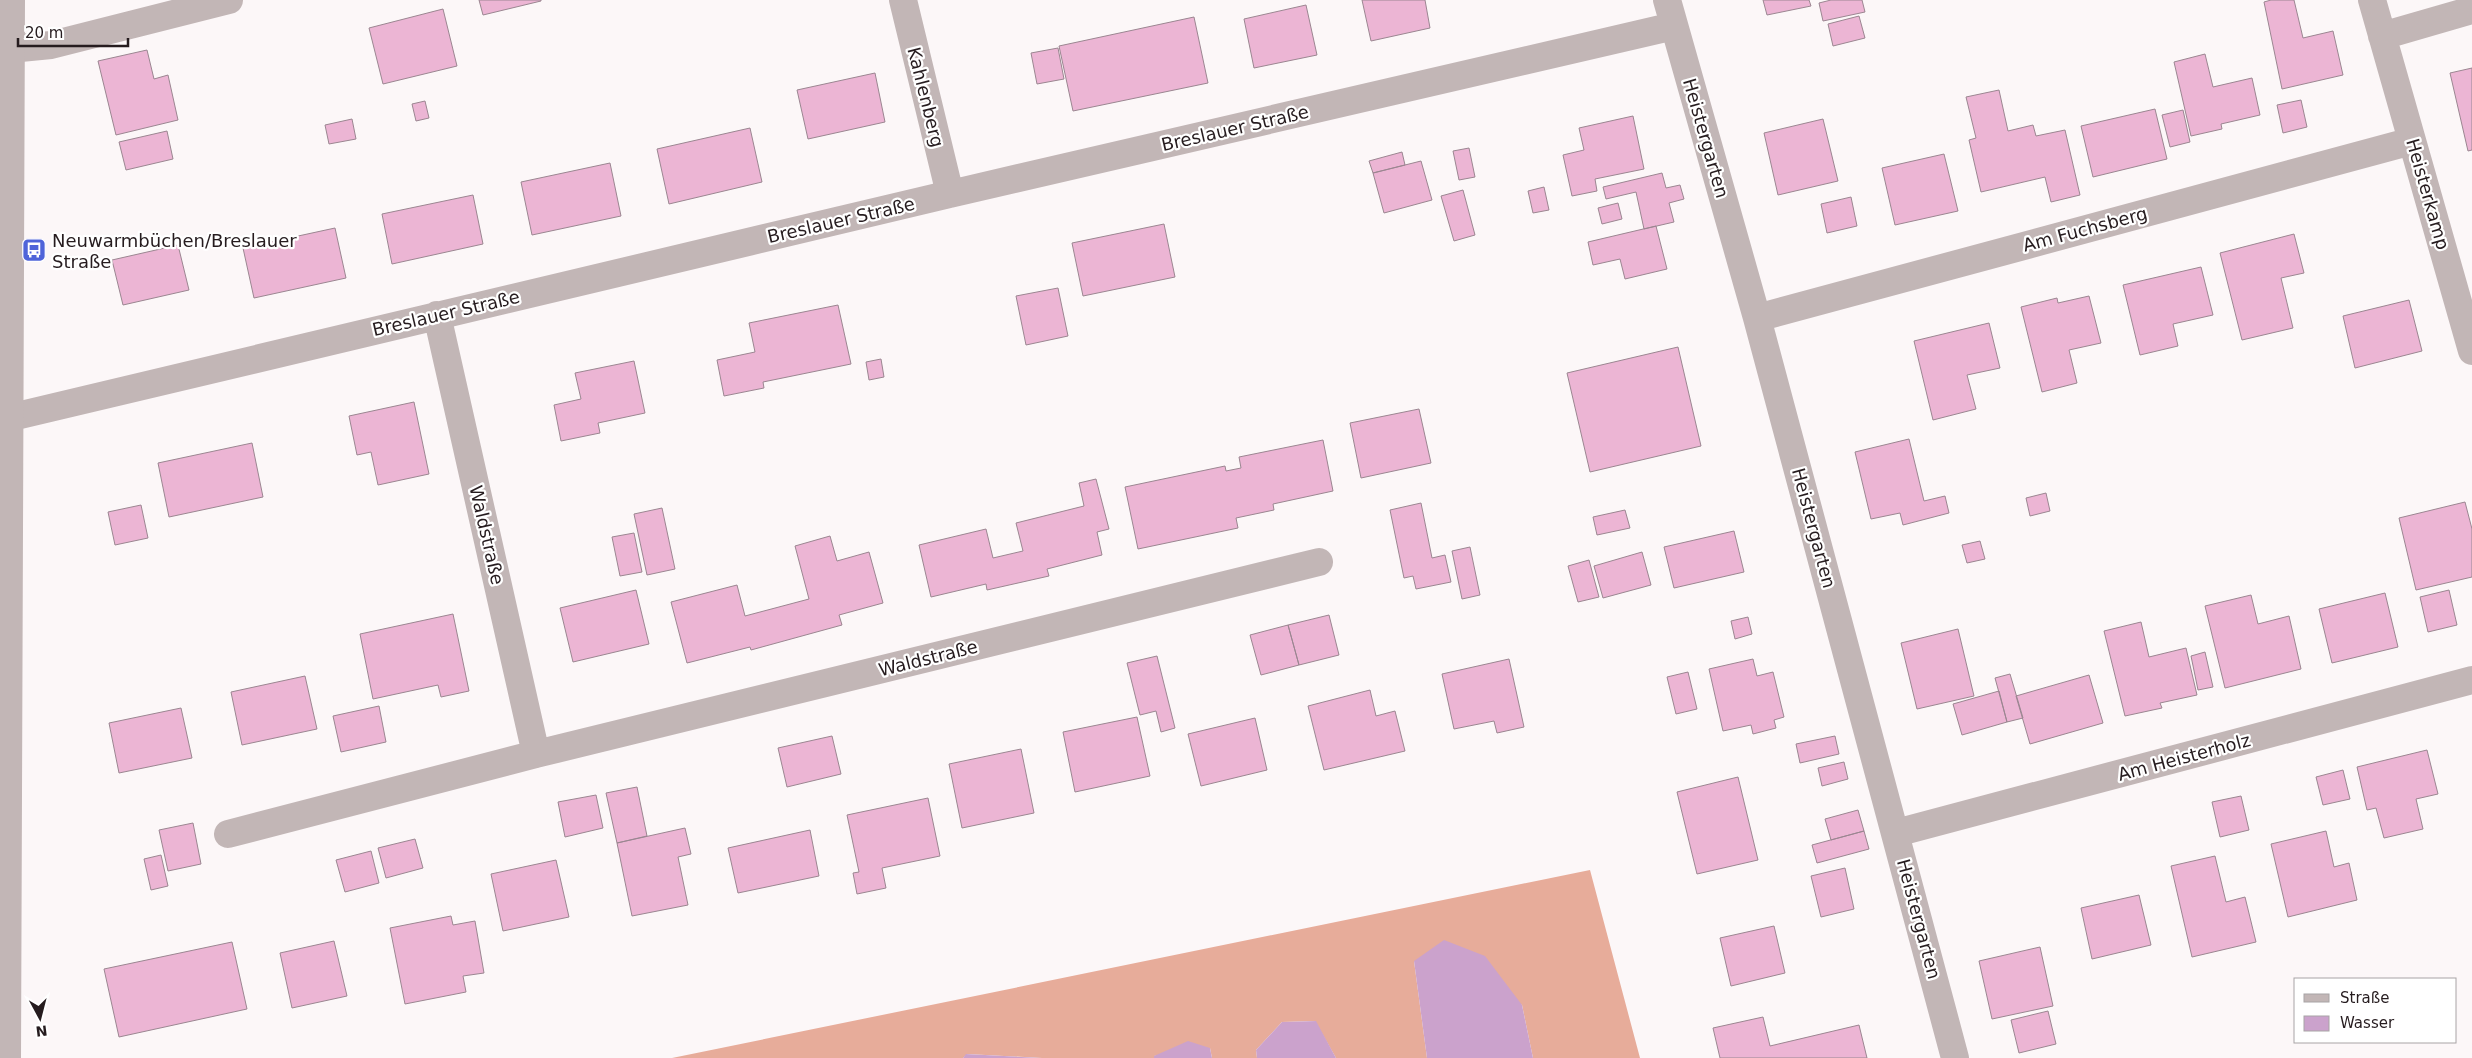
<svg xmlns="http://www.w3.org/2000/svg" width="2472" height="1058" viewBox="0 0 2472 1058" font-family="'DejaVu Sans',sans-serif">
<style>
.forest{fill:#e7ac9a}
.water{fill:#cba2cc}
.building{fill:#ecb5d4;stroke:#9b8691}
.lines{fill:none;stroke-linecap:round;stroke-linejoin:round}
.minor{stroke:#c2b6b6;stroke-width:28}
.tertiary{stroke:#c2b6b6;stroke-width:28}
.labels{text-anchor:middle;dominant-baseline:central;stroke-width:4.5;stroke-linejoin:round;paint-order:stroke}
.street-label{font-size:18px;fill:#261c1f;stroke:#fff}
.poi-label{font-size:18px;fill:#261c1f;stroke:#fff;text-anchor:start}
</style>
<rect width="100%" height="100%" fill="#fcf7f8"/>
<path class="forest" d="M1590,870L1640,1058H1533L1522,1005L1414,961L1427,1058H1336L1315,1021L1282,1022L1256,1050L1257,1058H1212L1210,1048L1154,1056V1058H1042L967,1054L963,1058H672Z"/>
<path class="water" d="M1444,940L1485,956L1522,1005L1533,1058H1427L1414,961Z
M1316,1021L1336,1058H1257L1256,1050L1282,1022Z
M1188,1041L1210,1048L1212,1058H1154V1056Z
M966,1054L1042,1058H963Z"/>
<path class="building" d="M479,0H541V1L483,15Z
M1362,0H1425L1430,28L1371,41Z
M1763,0H1809L1811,6L1767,15Z
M1831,0H1862L1865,12L1823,21L1819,3Z
M2271,0H2294L2303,38L2333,31L2343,75L2282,89L2264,2Z
M1306,5L1317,55L1254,68L1244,19Z
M443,9L457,66L383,84L369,28Z
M1859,16L1865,38L1833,46L1828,24Z
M1194,17L1208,83L1073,111L1059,46Z
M1058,48L1064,79L1037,84L1031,53Z
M147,50L154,79L168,75L178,120L116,135L98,61Z
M2205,54L2213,87L2252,78L2260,115L2221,124L2222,129L2191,136L2174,62Z
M2472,68V150L2468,151L2450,73Z
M875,73L885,122L808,139L797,90Z
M1999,90L2008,131L2033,125L2036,136L2065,130L2080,195L2051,202L2045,177L1981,192L1969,140L1976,138L1966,97Z
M2301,100L2307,127L2283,133L2277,105Z
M425,101L429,118L416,121L412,104Z
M2155,109L2167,159L2093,177L2081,126Z
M2183,110L2190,142L2170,147L2162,115Z
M1633,116L1644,169L1595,179L1597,191L1572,196L1563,155L1584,150L1579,128Z
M352,119L356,139L329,144L325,125Z
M1823,119L1838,181L1778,195L1764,133Z
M750,128L762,182L669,204L657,149Z
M167,131L173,159L126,170L119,142Z
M1469,148L1475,177L1459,180L1453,151Z
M1402,152L1405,165L1373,173L1369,161Z
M1944,154L1958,211L1895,225L1882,168Z
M1421,161L1432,200L1384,213L1373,173Z
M610,163L621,216L532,235L521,182Z
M1662,173L1666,188L1680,185L1684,199L1669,203L1674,222L1644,229L1636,192L1606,199L1603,187Z
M1544,187L1549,210L1533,213L1528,191Z
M1463,190L1475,235L1454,241L1441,196Z
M473,195L483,244L392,264L382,214Z
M1851,197L1857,226L1827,233L1821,204Z
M1618,203L1622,219L1602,224L1598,208Z
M1164,224L1175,277L1083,296L1072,243Z
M1656,226L1667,269L1625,279L1620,259L1593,265L1588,242Z
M335,228L346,278L254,298L243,248Z
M2294,234L2304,273L2281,278L2293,328L2242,340L2220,253Z
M178,245L189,290L123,305L112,260Z
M2201,267L2213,315L2173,324L2178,346L2140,355L2123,285Z
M1058,288L1068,336L1026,345L1016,296Z
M2089,296L2101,343L2069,350L2077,383L2042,392L2021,307L2057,298L2058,303Z
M2409,300L2422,351L2355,368L2343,316Z
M838,305L851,364L763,382L764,388L724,396L717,360L755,352L749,323Z
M1989,323L2000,368L1967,375L1976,409L1933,420L1914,341Z
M1678,347L1701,446L1590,472L1567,373Z
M881,359L884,377L869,380L866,362Z
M634,361L645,413L598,423L600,433L561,441L554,405L581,399L575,373Z
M414,402L429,474L378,485L371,452L357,455L349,416Z
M1419,409L1431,463L1361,478L1350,423Z
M1909,439L1924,501L1945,496L1949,513L1903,525L1900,513L1871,519L1855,452Z
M1323,440L1333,491L1273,504L1274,510L1236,518L1238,528L1138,549L1125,487L1225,466L1226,471L1241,468L1239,457Z
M252,443L263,497L169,517L158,463Z
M1096,479L1109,529L1097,532L1102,555L1047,569L1049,576L987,590L986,584L931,597L919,545L986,529L993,558L1023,551L1016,523L1084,506L1079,483Z
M2046,493L2050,511L2030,516L2026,498Z
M2465,502L2472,529V577L2416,590L2399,518Z
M1421,503L1432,558L1445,555L1451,582L1416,589L1413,576L1404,578L1390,510Z
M141,505L148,538L115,545L108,512Z
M662,508L675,569L647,575L634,514Z
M1625,510L1630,528L1597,535L1593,517Z
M1734,531L1744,572L1674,588L1664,547Z
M634,533L642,572L620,576L612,537Z
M830,536L837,561L869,552L883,603L839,615L842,625L751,650L750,647L687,663L671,602L737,585L745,616L809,599L795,546Z
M1980,541L1985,559L1967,563L1962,545Z
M1470,547L1480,595L1462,599L1452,551Z
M1642,552L1651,585L1603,598L1594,566Z
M1589,560L1599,597L1578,602L1568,566Z
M636,590L649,644L573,662L560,608Z
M2449,590L2457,625L2428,632L2420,597Z
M2385,593L2398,647L2332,663L2319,609Z
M2251,595L2258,624L2289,616L2301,669L2225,688L2205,606Z
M453,614L469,691L441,697L438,685L373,699L360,634Z
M1329,615L1339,655L1299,665L1288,625Z
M1748,617L1752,634L1735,639L1731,621Z
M2141,622L2149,657L2186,648L2197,695L2160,703L2162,708L2125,716L2104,631Z
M1288,625L1299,665L1261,675L1250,635Z
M1958,629L1974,696L1917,709L1901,643Z
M2205,652L2213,687L2198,690L2191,656Z
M1157,656L1175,728L1161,732L1156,711L1140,715L1127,663Z
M1509,659L1524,727L1497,733L1494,721L1454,729L1442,674Z
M1753,659L1757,676L1773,672L1784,717L1774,720L1776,728L1753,734L1751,725L1723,731L1709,669Z
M1688,672L1697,709L1676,714L1667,677Z
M2010,674L2023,718L2007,722L1995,678Z
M2089,675L2103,723L2030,744L2016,696Z
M305,676L317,729L242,745L231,692Z
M1370,690L1376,716L1395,711L1405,751L1324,770L1308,706Z
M1999,691L2007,722L1962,735L1953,704Z
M379,706L386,742L341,752L333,716Z
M181,708L192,758L119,773L109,723Z
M1137,717L1150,776L1075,792L1063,732Z
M1255,718L1267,770L1201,786L1188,734Z
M832,736L841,774L787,787L778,748Z
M1835,736L1839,754L1800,763L1796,744Z
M1021,749L1034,813L962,828L949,764Z
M2427,750L2438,794L2416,799L2423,829L2384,838L2376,808L2367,810L2357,767Z
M1844,762L1848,779L1822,786L1818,768Z
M2343,770L2350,799L2323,805L2316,777Z
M1738,777L1758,860L1697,874L1677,792Z
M637,787L647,836L617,843L606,793Z
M596,795L603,828L565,837L558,802Z
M2241,796L2249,830L2220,837L2212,802Z
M928,798L940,856L882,868L886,888L857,894L853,873L859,872L847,815Z
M1858,810L1864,831L1831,840L1825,819Z
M193,823L201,864L168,871L159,830Z
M685,828L691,854L678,857L688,905L632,916L617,843Z
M810,830L819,876L738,893L728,848Z
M1864,831L1869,849L1817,863L1812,845Z
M2326,831L2334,867L2349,863L2357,900L2288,917L2271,844Z
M415,839L423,868L386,878L378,848Z
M371,851L379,883L345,892L336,860Z
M161,855L168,886L151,890L144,859Z
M2215,856L2226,902L2245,897L2256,942L2192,957L2171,866Z
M556,860L569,917L503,931L491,874Z
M1845,868L1854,909L1821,917L1811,876Z
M2139,895L2151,945L2092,959L2081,908Z
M451,916L453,925L475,921L484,973L463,976L466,992L405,1004L390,928Z
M1774,926L1785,973L1731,986L1720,938Z
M334,941L347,996L292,1008L280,953Z
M232,942L247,1009L119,1037L104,969Z
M2040,947L2053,1006L1992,1019L1979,961Z
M2048,1011L2056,1044L2019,1053L2011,1020Z
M1763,1017L1770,1046L1859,1025L1867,1058H1720L1713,1028Z"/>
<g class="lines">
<path class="minor" d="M903,0L950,194
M1667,0L1757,318L1955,1058
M2372,0L2472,351
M2382,36L2472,10
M10,49L51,45L229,0
M437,315L536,754L1319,562
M1757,318L2412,141
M8,418L950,194L1674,26
M1896,833L2472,680
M228,834L536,754"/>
<path class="tertiary" d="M7,1058L11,0"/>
</g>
<defs>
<g id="bus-square" transform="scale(1.25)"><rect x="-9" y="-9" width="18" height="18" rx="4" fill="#4f64d9" stroke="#fff"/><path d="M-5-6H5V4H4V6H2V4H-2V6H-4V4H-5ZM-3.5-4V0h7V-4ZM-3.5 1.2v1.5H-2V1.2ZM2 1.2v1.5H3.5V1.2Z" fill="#fff"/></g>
</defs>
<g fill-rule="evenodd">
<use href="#bus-square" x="34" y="250"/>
</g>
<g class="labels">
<g class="street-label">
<text transform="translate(926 97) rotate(76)">Kahlenberg</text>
<text transform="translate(1235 128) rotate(-13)">Breslauer Straße</text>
<text transform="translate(1706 138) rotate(74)">Heistergarten</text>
<text transform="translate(2428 194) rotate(74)">Heisterkamp</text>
<text transform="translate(841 220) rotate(-13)">Breslauer Straße</text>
<text transform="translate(2085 229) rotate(-15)">Am Fuchsberg</text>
<text transform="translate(446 313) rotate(-13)">Breslauer Straße</text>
<text transform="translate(1814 528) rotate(75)">Heistergarten</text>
<text transform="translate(487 535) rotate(77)">Waldstraße</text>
<text transform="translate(928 658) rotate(-14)">Waldstraße</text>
<text transform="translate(2184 757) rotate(-15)">Am Heisterholz</text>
<text transform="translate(1919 919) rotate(75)">Heistergarten</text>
</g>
<g class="poi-label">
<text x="52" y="240">Neuwarmbüchen/Breslauer<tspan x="52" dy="21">Straße</tspan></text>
</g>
</g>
<rect x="2294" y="978" width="162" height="65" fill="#ffffff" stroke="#a8a4a5"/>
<rect x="2304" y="994" width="25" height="8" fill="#c2b6b6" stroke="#a8a4a5"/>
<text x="2340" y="1003" font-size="15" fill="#261c1f">Straße</text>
<rect x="2304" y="1016" width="25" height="15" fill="#cba2cc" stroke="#a8a4a5"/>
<text x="2340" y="1028" font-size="15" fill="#261c1f">Wasser</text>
<g transform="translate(40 1018) rotate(173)" stroke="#ffffff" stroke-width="4" paint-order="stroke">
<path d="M0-4L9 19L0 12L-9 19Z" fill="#261c1f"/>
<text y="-8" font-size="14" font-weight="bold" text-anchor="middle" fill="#261c1f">N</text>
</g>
<path d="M18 38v8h110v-8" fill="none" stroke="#261c1f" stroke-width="2.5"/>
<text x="25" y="38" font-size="15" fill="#261c1f" stroke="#ffffff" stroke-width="4" paint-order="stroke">20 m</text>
</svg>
